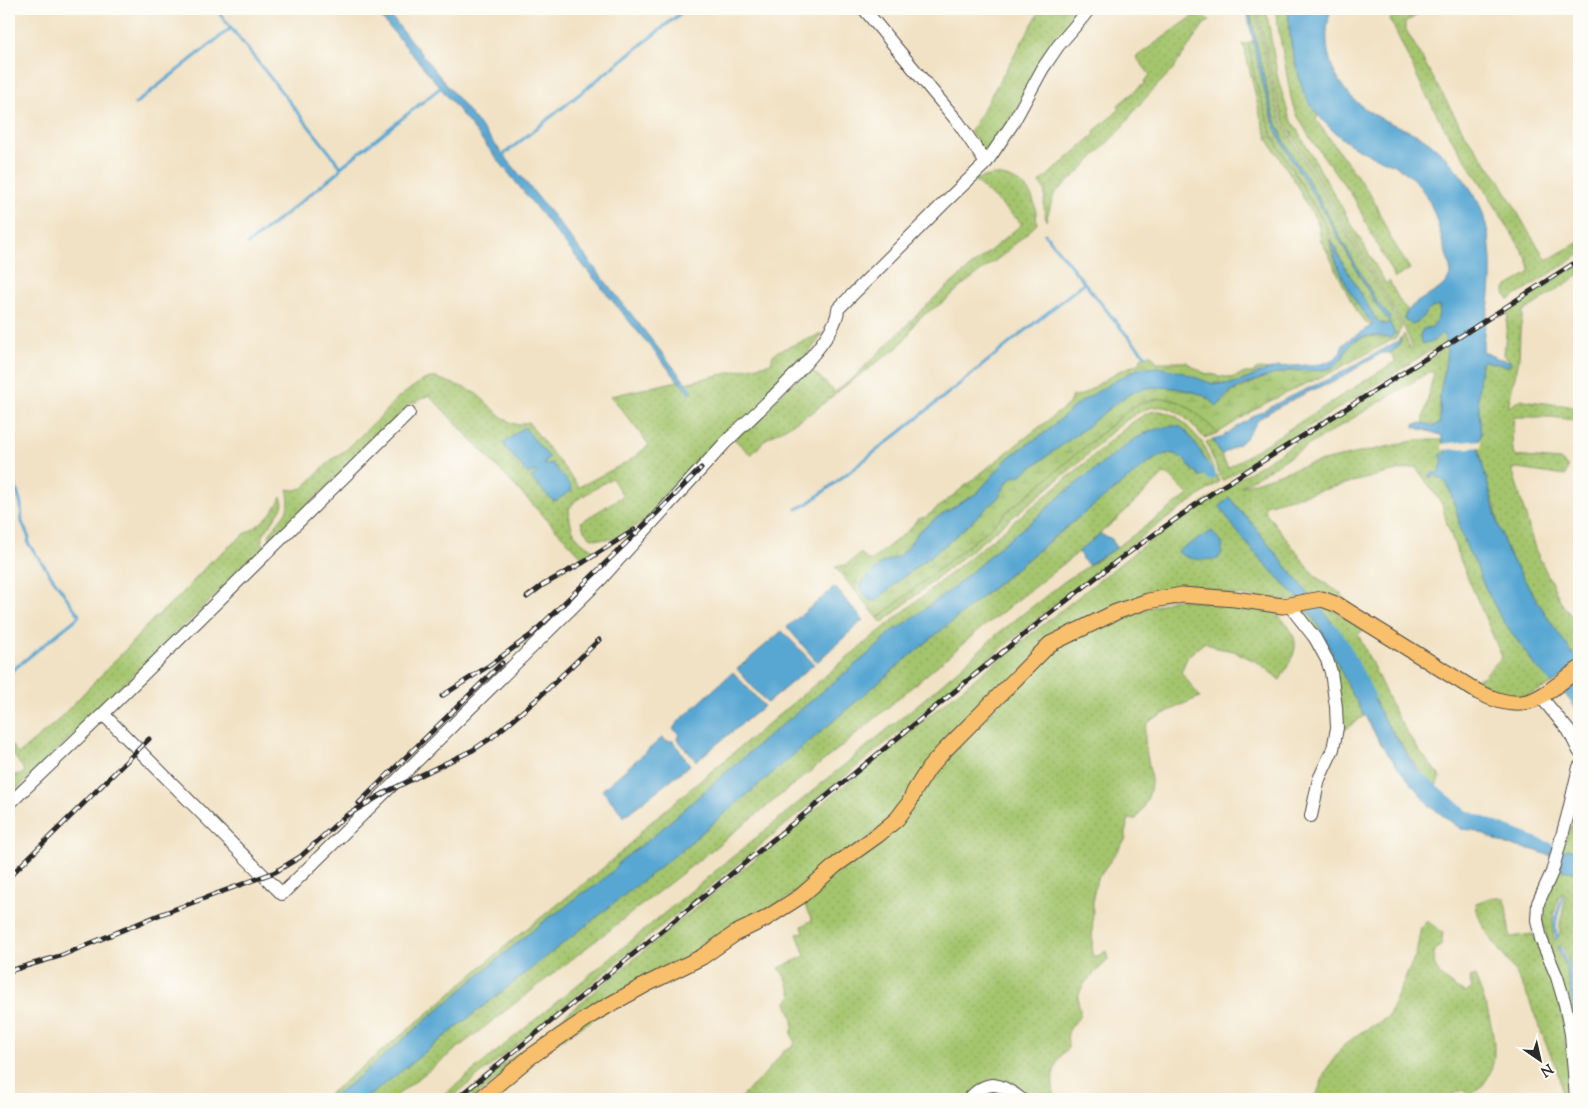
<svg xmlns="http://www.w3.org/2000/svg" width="1588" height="1108" viewBox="0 0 1588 1108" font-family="'Sorts Mill Goudy',serif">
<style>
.grass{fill:url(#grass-dots);stroke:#68784c;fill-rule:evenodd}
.wetland{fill:url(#wetland-marsh);stroke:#68784c}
.water{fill:#59a7d3;stroke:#42697f}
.pier{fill:#f1e2c5}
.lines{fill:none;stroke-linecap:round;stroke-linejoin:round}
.stream{stroke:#59a7d3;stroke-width:3}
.canal{stroke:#59a7d3;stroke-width:10}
.minor-casing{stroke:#494642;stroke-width:14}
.major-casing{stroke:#494642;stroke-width:17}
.minor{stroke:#fff;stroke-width:12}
.major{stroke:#f8bf6c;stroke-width:15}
.rail-casing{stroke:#2b2b2b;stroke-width:5}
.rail{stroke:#fdfcf7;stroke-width:3;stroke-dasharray:9;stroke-linecap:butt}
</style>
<defs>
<pattern id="grass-dots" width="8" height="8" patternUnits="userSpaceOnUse" patternTransform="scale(1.25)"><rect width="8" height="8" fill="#a4c56d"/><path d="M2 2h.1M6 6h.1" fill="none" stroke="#8da95f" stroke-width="1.8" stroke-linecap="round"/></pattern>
<pattern id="wetland-marsh" width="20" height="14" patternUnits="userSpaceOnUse" patternTransform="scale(1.25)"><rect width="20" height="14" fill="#a4c56d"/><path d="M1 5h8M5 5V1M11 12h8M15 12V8" fill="none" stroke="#8da95f"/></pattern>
</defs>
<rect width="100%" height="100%" fill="#fdfcf7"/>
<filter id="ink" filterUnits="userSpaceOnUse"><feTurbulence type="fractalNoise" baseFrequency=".02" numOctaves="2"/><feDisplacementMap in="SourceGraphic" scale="10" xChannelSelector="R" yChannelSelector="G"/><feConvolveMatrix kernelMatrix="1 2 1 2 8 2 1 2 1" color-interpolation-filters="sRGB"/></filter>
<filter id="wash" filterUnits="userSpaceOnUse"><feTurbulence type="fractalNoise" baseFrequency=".0096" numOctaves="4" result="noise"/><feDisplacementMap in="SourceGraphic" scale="20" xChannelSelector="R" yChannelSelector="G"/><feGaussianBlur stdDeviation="1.12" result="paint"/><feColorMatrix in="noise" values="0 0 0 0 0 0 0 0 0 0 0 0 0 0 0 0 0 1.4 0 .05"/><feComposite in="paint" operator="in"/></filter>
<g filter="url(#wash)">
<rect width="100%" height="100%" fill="#f1e2c5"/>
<path class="grass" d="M1041,9H1083L987,156L970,132Z
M1250,9H1255L1272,89L1281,120L1402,327L1398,334L1395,333L1389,322L1387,324L1381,323L1376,319L1365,301L1342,262L1324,222L1272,135L1255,79L1250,52L1247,44L1253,41L1263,85L1274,125L1293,162L1317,201L1376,305L1388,319L1390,318L1377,302L1304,173C1277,137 1269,102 1260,58C1256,42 1252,26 1250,9Z
M1257,9H1266L1278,79L1289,116L1386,284L1389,281L1401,303L1407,309L1404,318L1412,325C1424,322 1425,306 1440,306L1438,319L1432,327L1423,329L1420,335L1421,344L1434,341L1442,333C1453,346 1441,380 1440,396C1440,405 1441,415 1439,424L1432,426L1424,423V416L1434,372H1429L1240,487L1309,464L1418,440H1442L1446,453L1439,473L1430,475L1431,477L1435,475L1445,480L1450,491L1458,516L1460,529L1469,553L1476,564L1481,579L1500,616L1536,667L1553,684L1511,702L1467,681L1483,677L1502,657L1459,557L1447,524L1442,504L1416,467L1387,473L1265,505L1264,510L1314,575L1341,594L1352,607L1310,596L1249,520L1229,497L1220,506C1241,542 1270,569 1299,599L1287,601L1194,590L1064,631L884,824L812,882L495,1081L472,1099H461L600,987L953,696L1140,548L1178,520L1240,478L1439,353L1437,348L1431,350L1222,481L1206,442L1213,440L1228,468L1396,361L1390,353L1398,347L1404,334L1411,350L1413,348L1404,327L1283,119L1274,89Z
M1275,9H1289C1287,44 1298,86 1318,115L1316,120L1368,191L1375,203L1390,237L1410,269L1395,278L1374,239L1354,198L1310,138L1296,113L1291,98Z
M1404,9H1426L1405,23V28L1465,134L1500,181L1529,233L1547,260L1579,242V255L1509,300L1505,294V288L1529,273L1530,268L1526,257L1486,191L1444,127L1424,91L1390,19Z
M1199,12L1210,21L1204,24L1173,69L1137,107L1122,128L1081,170L1054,194L1046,221L1044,207L1045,190L1039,183L1095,134L1094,131L1120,109L1118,105L1145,83L1144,81L1150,75L1136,57Z
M992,175C1007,175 1025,182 1032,197C1036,205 1036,216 1037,224L1003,255L965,283L945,301L922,316L914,324L909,334L897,348L853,380L814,411L766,439L751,455L734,439L809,367L835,392L853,378L934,298L1022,224L974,180Z
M1579,264V275L1523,312L1520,331L1519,360L1508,407L1522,399L1528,401L1570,406L1579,411L1575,420L1551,417H1514C1513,430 1511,443 1514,456L1560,460L1568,467L1565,476L1512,468L1535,549L1562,604L1579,626V663L1550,621L1508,553L1498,524L1495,507L1484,472L1478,441L1481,436L1478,395L1481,363L1484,361L1507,366L1510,361L1504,355L1508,313L1513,306Z
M824,333L798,366L651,517L613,539H597L590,537L584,530L581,522L623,496L612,478L575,501L569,509C570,532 576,540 595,551L583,558L429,395L409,405L271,541L269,536C278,516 294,515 287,489L295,490L303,488L331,460L347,449L381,416L394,401L421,381L430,378H437L465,388L477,394L502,417L512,423L519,425L528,422L579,487L629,461L649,445L611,396L678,381L690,395L693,392L685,383L771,363L773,355L778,351ZM521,429L547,460L544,463L546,465L549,463L532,478L537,473L505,448L504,443Z
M1157,398C1184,397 1200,417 1218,433L1204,438C1191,423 1176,404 1155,407C1132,409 1099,444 1082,460C1070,470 1058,479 1047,489C992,534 936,578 882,623L878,618L991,527L1007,512L1132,407L1146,400Z
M1154,411H1161L1176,416L1188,427L1202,442L1219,482L1145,534L1063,598L450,1099H439L929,695L959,669L996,635L1065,581L1116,548L1188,495L1170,476L1164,474L1119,517L1075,555L978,631L847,742L698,861L396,1096L392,1099H361L372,1094L674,856L730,809L899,665L1128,477L1161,455L1170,453L1179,455L1189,465L1211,469L1199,449L1185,430L1161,428L1150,431L1133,440L1064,493L1036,518L1005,542L953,588L899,628L894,629L880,644L753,749L650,839L620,861L616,868L594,887L582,893L564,908L548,918L511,948L353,1082L329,1099H323L427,1014L515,938L595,875L628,846L645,827L837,666L1083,465L1113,438L1134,421L1147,413Z
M281,497L283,503L282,507L262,537V541L265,547L9,797V779L14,775L22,774L25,771L9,749V742L18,754L55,723L126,649L152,620L180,596L209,563L247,532C258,528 277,509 281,497Z
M1175,599L1271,608C1281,618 1297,631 1295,648C1294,657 1284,672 1280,680L1259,663L1234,651L1217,648L1205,642L1188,656L1181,672L1200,697C1185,703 1172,709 1158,717C1156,718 1150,720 1148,723C1139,734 1152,769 1151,784C1150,796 1143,809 1136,819H1129L1126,829V839L1097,879L1093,897L1092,956H1098L1106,951L1108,960C1098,971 1078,984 1078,1001C1078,1005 1081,1009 1080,1012C1079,1020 1073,1023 1070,1029C1066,1034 1068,1042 1068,1048C1053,1062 1049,1081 1056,1099H1023L1004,1086L968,1099H739L763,1076L784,1051L793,1047L795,1041L791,1034C797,1020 790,1015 787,1002L792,995L787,980L779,968L805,956L797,934L804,932L802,926L812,920L802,900L843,866L931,773L1065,638Z
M1319,603L1366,628L1358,634L1396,715L1417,748L1441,778L1433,790L1382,716L1375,701L1362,681L1357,667L1327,615L1321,609Z
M1304,605L1319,626L1364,716L1340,733L1335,681L1294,607Z
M1572,824L1579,826V850H1561Z
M1561,862L1562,870L1579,873C1579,882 1581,894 1579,902C1576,917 1573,916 1579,931V1017L1571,967L1562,946H1559L1557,948L1566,968L1568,978L1579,1048V1099L1553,962L1540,912ZM1563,894L1566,897L1560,923V931L1557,939H1554C1552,923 1554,911 1559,896Z
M1492,898H1505L1510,937L1533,934L1552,977L1562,1012L1573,1099H1560C1564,1080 1553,1061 1546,1044C1535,1019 1529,993 1514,970C1500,949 1478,928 1476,903Z
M1427,921L1443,933C1442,936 1442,942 1441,945C1439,948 1437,948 1435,951C1427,969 1452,988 1466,993L1472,988L1469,978L1475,976C1489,1011 1513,1074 1468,1096L1466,1090L1456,1092L1451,1099H1315L1326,1070L1343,1046L1360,1033L1388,1017L1416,954L1421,927Z"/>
<path class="wetland" d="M1242,44H1247L1249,46L1255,79L1272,135L1324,223C1328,231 1329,239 1331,248C1336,266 1359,313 1373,322L1372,325L1366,323L1355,309L1328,253L1321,241L1319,226L1316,219L1307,206L1296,183L1268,140L1260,115L1245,50Z
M1395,333L1398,334L1396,338L1330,373L1303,385L1264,404L1218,433C1188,406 1175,387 1132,407L1007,512L991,527L878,618L835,567L846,565L861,553L867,560H872L911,528L917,519L926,517L1015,446L1069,404L1072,396L1082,395L1117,372L1140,363L1141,358L1150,354L1157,362H1186L1204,373L1231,378L1245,373H1252L1258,369L1272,370L1262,372L1248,379L1229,384L1208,383L1158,367L1133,371L1076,405L1045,433L1010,456L977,493L936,518L917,533L907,549L897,557L882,563L861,584L889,589L949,542L999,497L1007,483L1013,477L1021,475C1044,458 1067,442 1089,425C1104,413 1118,399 1136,391C1152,385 1169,387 1185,390C1198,393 1207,395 1215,406H1218L1232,392L1270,375L1287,371L1321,370L1335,366L1343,358L1348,346L1354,341L1364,337L1391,336Z"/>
<path class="water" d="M374,9H385L559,223L693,392L690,395L554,230L439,86Z
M1247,9H1250C1252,26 1256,42 1260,58C1269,102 1277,137 1304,173L1377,302L1391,318L1388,320L1376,305L1329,220L1293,162L1277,133L1263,85L1250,27Z
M1289,9H1331C1318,53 1336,93 1375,115C1391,125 1411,130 1426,140C1446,154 1472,186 1481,208C1491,235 1493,266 1490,294C1490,304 1486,314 1485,324C1484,333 1483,342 1483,351L1496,358L1510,361V365L1507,366L1484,361L1481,363L1478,395L1481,436L1478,441V447L1498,524L1508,553L1550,621L1579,663L1553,684L1536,667L1500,616L1481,579L1476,564L1469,553L1460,529L1458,516L1450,491L1445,481L1435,475L1430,478L1429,475L1439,472L1443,461L1440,455L1446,453L1441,435L1414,427V424L1424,423L1434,426L1439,424C1441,415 1440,405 1440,396C1441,380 1453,346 1442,333L1434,341L1421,344L1420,335L1423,329L1432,327L1438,319L1440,306C1425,306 1424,322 1412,325L1404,318C1414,294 1439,299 1451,274C1450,264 1446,254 1443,244C1436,218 1432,197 1411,177C1395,162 1379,160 1360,150C1337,138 1314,115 1303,91C1300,84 1300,76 1297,69C1291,48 1288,30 1289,9Z
M1330,239L1342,262L1376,319L1384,325L1387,324L1389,321L1395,333L1391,338C1382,337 1372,334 1364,337C1342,342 1348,363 1328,369C1316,372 1302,370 1290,371C1279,371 1240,386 1231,392C1226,395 1222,401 1218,406H1215C1208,395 1198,393 1185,390C1170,387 1152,385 1136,391C1119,399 1104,413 1089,425C1067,442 1044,458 1021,475L1013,477L1007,482L999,497L949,542L903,577L876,601H870L861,589V584L882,563L898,557L907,549L917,533L936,518L977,493L1010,456L1045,433L1076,405L1108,385L1133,371L1144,367L1148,368L1158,367L1181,372L1213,384H1229L1242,381L1262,372L1278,367L1321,364L1332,361L1340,353L1343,345L1347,341L1372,325L1373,322C1357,312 1332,259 1330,239Z
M1401,337L1398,347L1390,353H1382L1337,380L1308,392L1269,412L1259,419L1245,439L1237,445L1221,455L1213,440L1220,438L1254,416L1289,397L1333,377L1398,341Z
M1169,426H1179L1185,430L1199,449L1211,470L1200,477L1196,471L1194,472C1180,452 1172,448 1151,461L1059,533L899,665L730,809L674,856L372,1094L361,1099H329L353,1082L511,948L548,918L564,908L582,893L594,887L616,868L620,861L650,839L753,749L880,644L894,629L899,628L953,588L1005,542L1036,518L1064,493L1133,440L1150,431Z
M524,427L549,457L544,463L545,465L552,463L571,486L572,490L556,501L552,500L531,478L537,472L535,471L528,474L505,447L504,443Z
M1229,497L1240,511L1249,520L1310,596L1299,599C1270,569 1241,542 1220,506Z
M1212,531L1223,545L1221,554L1219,558C1207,561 1186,561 1177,551Z
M1100,534L1112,539L1116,548L1088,565L1082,559L1079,551Z
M835,587L863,620L817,662L787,627Z
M1319,603L1321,609L1327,615L1357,667L1362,681L1375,701L1382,716L1424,780L1448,808L1477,823L1495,827L1526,840L1554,848L1551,856L1534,850L1507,845L1473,830L1461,829L1430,806L1400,770L1381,744L1351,692L1319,626L1304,605Z
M782,631L814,664L767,703L737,669Z
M733,672L764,706L696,761L677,739L679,734L673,729L677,723Z
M1579,674V713L1560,687Z
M663,737L665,741H673L690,765L623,817L619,810L602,790Z
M1561,850H1579V873L1562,870Z"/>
<path class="pier" d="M1481,440V447L1443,450L1441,444Z"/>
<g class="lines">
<path class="stream" d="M216,9L341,167
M135,104L231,28
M503,155L686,9
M1045,234L1125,333L1146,356
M248,244L338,172L341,167L440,88
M9,437V439
M9,464L21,505L22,522L29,538L28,543L79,615L76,619L9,673
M797,509L809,503L899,433L1084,283
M1557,938C1553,924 1558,911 1563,897
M1559,947L1568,967L1579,1033"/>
<path class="canal" d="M1199,461L1211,475
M1332,628L1343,643L1370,696
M1418,776L1465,815L1550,848"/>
</g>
</g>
<g filter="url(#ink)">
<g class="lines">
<g class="minor-casing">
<path id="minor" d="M864,9L958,122L986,163
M1289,605L1315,638L1327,660L1331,672L1336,707L1337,728L1333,749L1319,779L1311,816
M1541,697L1569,731L1579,751
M103,714L282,894L601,579C641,534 683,489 724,444C750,417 837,344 838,309L942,205L986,163L1013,123L1043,68L1058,46L1082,18L1089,9
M9,804L103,714L409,413
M969,1099C988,1078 1001,1083 1021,1099
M1576,1099L1571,1034L1565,1004L1557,977L1541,939L1537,920L1538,903L1552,872L1568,814L1579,767"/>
</g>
<g class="major-casing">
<path id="major" d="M480,1099L530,1057L593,1014L647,984L702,957L736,933L765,919L801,896L836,865L878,835L897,819L909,803L915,790L929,768L944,751L1050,644L1116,612L1148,601L1182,595L1235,599L1283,606L1322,599L1338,605L1478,692C1528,717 1539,697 1579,669"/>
</g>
<use href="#minor" class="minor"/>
<use href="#major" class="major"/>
<g class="rail-casing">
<path id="rail" d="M648,521L653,517L701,468
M527,597L543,585L584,562L634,530
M442,696L490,665L531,635L653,517
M359,803L502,663
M9,877L149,739
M9,971L60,956L159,915L275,872L300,857L344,817L386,792L473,750L491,738L535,701L599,640
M456,1099L1043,619L1117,561L1215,491L1436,352L1579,260"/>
</g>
<use href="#rail" class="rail"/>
</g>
</g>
<rect width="1588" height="1108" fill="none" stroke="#fdfcf7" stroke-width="30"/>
<g transform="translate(1540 1060) rotate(146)" stroke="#fdfcf7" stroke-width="4" paint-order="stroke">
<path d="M0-4L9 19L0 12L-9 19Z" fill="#2b2b2b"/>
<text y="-8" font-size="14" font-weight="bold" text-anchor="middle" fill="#2b2b2b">N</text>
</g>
</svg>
